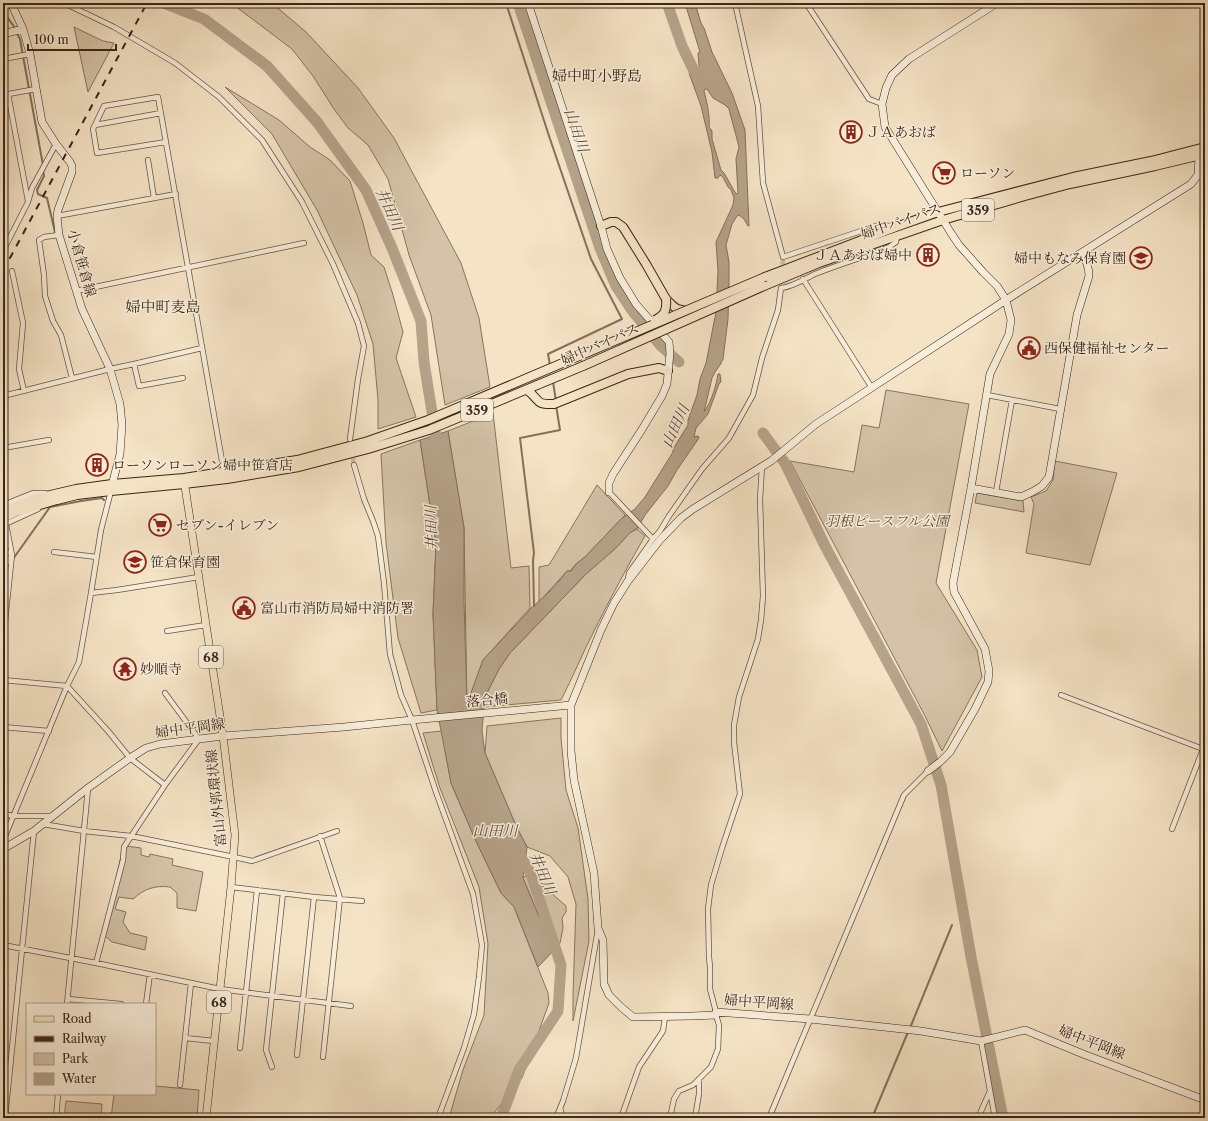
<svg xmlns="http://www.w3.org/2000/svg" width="1208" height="1121" viewBox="0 0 1208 1121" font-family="'Libre Caslon Text','Noto Serif JP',serif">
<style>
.green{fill:#d4c3a8;stroke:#877460}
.water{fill:#b5a38a;stroke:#84715c;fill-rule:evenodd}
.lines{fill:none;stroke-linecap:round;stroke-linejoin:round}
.stream{stroke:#84715c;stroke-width:2}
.river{stroke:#b5a38a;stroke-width:11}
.street-tunnel{stroke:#cfbda2;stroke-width:4.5;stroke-dasharray:4.5 2;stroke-linecap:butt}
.street-casing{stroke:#685543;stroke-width:6}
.secondary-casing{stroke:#3a2618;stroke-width:8}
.primary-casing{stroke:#3a2618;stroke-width:8}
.highway-casing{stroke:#3a2618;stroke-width:10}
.street{stroke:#f8edd9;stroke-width:4.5}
.secondary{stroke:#f8edd9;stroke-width:7}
.primary{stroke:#f4e3c5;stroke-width:7}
.highway{stroke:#f4e3c5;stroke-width:8}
.rail{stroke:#3a2618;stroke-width:2;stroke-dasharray:7 7;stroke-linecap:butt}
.highway-bridge-casing{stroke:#3a2618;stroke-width:10;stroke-linecap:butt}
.highway-bridge{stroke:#f4e3c5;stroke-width:8}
.labels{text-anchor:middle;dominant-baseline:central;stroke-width:3;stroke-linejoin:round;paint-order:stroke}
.shield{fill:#f8edd9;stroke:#736252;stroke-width:1}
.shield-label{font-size:13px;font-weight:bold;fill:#3a2618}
.poi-label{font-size:14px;fill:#3a2618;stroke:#f8edd9;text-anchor:start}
.street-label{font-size:14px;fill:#3a2618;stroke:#f8edd9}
.park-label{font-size:14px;font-style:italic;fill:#604d3c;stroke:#f8edd9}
.neighbourhood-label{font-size:15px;fill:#3a2618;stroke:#f8edd9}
.water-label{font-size:15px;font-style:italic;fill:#5f4c3a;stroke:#f8edd9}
</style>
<rect width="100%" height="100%" fill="#f4e3c5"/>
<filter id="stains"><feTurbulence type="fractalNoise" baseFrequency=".005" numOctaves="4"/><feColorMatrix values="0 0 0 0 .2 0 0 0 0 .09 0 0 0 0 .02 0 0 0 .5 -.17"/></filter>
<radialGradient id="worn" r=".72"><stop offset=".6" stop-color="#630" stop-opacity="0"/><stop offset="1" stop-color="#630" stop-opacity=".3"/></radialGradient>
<path class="green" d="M231,3H255L262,7L273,4L306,32L358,88L394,138L461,263L479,318L490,387L445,405L431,315L409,255L388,179L368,145L348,128L334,109L313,76L292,49Z
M74,27L103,41L114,43L88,92Z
M225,87L279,120L310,147L330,160L350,181L363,223L371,255L384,267L393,295L403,332L396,358L416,417L378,429V400L373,344L357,295L317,210L272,134Z
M886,390L969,404L936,583L977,650L982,677L942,751L924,714L790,461L854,472L862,425L879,428Z
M493,413L511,568L529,566L530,608L483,660L467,705L464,528L448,431Z
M420,440L436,544L433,614L437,710L421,713L398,638L386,543L381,454Z
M1055,461L1117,473L1090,565L1026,553L1034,504L1031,497L1046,491L1053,480Z
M597,485L625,515L585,557L576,564L570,571H567L539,602V567L549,565Z
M977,493L1023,501L1024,512L975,503Z
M637,529L645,536C627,567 610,599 594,631C582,654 573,677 561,700L484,707L485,697L499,669L510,653L586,574L616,548L626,537L631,532Z
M561,718V738L566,790L578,828L588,899L589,941L573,1021V995L576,904L568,877L550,856L527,847L517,828L485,753L487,726Z
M442,731L451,783L475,839L501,893L514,907L548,993L549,1003L522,1078L490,1118H449L463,1070L484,1015L488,944L479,887L440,788L423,733Z
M126,846L141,848V855L149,857L150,854L173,859L172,865L203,872L196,911L177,908V893L170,887C155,885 144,889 133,899L119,897L115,909L126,912L123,922L130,933L147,937L145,950L112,942L104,935L122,851Z
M525,876L540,882L544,888L550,892L566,906V912L562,918L563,928L560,943L558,946L538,914L523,878Z
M155,1086L199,1090L197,1118H111L114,1094H155Z
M66,1101L102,1104L101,1118H64Z"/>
<path class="water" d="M685,3H695L701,23L704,28L712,52L732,93L745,130L749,226H748L744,219L739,215L737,216L732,224L726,245L729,262V283L728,319L723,359L720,365L715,372L712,378L704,412C711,402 716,387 718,374H720L721,382L719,384L708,414L696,428L694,437L698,436L699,438L677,470L668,486L645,515L637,529L631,532L626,537L616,548L586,574L510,653L499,669L485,697L482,730L485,753L517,828L527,847L523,878L538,914L558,946L538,967L514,907L501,893L475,839L451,783L437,710L433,614L436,544L420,440L448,431L464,528V602L467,704L483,660L528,612C531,607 535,605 539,601C550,592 559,582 567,571H571L576,564L585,557L622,518L635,509L645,497L673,452V449L688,425V420L697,395L700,379L706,363L716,312L718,271L716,242L733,205L734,198L731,190L728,187L723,177L720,175L718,178H715L712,152L701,106L689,73L698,70L699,66L698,53L700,52ZM705,89H707L713,98L725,105L729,109L739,147L736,159L738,193L736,194L724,173L721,170L712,139V131L709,127C710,115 707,103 704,91Z"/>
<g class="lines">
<path class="stream" d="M506,3L549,136L591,259L622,319L548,354L550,365
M3,11L15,28
M16,32L20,39L23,56L43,165
M43,170L44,176L37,190L38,194L47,198L55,232
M553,382L556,401
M13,559L50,507L81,501L102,498L104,500
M3,573L9,564
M534,606L533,560L534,553L520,438L560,430L556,405
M910,1028L952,925
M872,1118L908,1032"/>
<path class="river" d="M163,3L204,19L267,66L317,122L366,190L392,248L421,321L424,362L438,450
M518,3L600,248L616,286L631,309L661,346L679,362
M667,3L682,46L694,71L708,73
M763,433L785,463L825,546L921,724L941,785L971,957L1003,1118
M501,1118L519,1070L558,1011L561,965L531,874L517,850"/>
<path class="street-tunnel" d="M782,271L783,257
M352,452L354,465"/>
<g class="street-casing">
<path id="street" d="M64,3L114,27L175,63L219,97L262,140L302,202L333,264L358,323L364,346L358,379L350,439
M735,3L758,106L763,183L783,257L879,225L892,226
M806,3L869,99L882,104
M3,59L30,54
M8,94L28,201
M3,95L36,89
M95,125L161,113
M166,142L97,153L93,129L104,106L158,97L224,472
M148,160L154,198
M57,216L176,194
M59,235L44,237L39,240L44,275L45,296L53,321L61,335L72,378
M3,251L28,202L32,188L56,144
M12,271L23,323L19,369L24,391
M803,279L872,388
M76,291L304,243
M134,364L139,386L183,378
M987,395L1060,409
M3,396L110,369L134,364L202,348
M3,448L49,440
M354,465L364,499L373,521L378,536L384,583L390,654L401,695L412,720L436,792L473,894L482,945L479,977L474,1014L464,1048L438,1118
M609,492L653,539L629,573L628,579
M996,492L1012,400
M3,505L33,493H45
M3,525L38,509
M653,539L660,531L669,516L702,469L729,438L753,395L762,358L778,310L781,288C793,287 804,279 815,274C840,264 865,257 889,247L896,242L897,236
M3,552L11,553
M54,552L97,557
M3,568L11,556
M91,593L117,590L199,577
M167,631L206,625
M3,640L12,555L6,524
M3,680L67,686L108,731L130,758L165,785
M1061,695L1203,749
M3,727L49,731
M3,814L14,816H52
M43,824L84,831L131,836L234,857L252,861L337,831
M1172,829L1205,744
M320,836L340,898L323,1057
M3,841L67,686L79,662L91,593L101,530L111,491
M231,887L314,897L362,901
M3,945L96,963L220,989L351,1006
M96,963L123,860L124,847L165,785L199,739L165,693
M68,999L121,1004
M67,1004L88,789
M146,1004L150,974
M716,1012L710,989V967L709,957L708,909L711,885L722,848L740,794L734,742V725L739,697L758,639L761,620L763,596L760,500L762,466
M185,1038L214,1041
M981,1041L995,1118
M240,1048L257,890
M297,1055L314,897
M272,1067L266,1050L283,893
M180,1085L191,983
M560,1108L563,1118
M5,1118L34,831
M56,1118L58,1094
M556,1118L563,1101L576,1058L598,929
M621,1118L639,1067L663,1031L665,1017
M670,1118L674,1099L679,1091L693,1085L711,1067L718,1049L719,1025L716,1015
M695,1118L699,1094V1079
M769,1118L904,795L928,771
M978,1118L990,1091"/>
</g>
<g class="secondary-casing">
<path id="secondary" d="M11,3L23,29L30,54L42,122L56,144L70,162L72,166V172L58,210L57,216L59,235L82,309L110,369L120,404L122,425L120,454L111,489
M528,3L601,226L607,249L620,278L636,304L669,342L670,353L667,384L662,396L641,431L613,474L609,483V492
M3,34L23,29
M1197,150L1199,156L1198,175L1191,184L1006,300L816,424L771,461L693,509L681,518L659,541L628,581L614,603L601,630L571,705V751L574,780L594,873L598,928L603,940L604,984L609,995L621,1007L633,1017L692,1016L716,1015V1012L810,1019L921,1031L981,1041L1025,1030L1083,1054L1205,1100
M971,488L1021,497L1032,492L1042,486L1049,477L1077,315L1089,276C1089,266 1086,261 1081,253
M928,771L940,762L950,752L975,709L988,682L989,671L985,649L954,592L953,583L971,488L990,374L1009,334L1011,320L1006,300L997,286L983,272L959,245L951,233L885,127L882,104L886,88L892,75L909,59L997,3
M3,849L34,831L88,788L130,758L146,748L160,744L223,736L344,727L412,720L571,705"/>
</g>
<g class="primary-casing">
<path id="primary" d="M184,480L223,736L235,835L231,887L206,1118"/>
</g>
<g class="highway-casing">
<path id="highway" d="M601,226L611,222H616L623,227L646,264L666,299L672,305L677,309L686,311
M765,277L896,227L938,212L1073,177L1151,161L1205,147
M764,286L819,263L943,220L1025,196L1070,184L1155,166L1205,154
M527,390C541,400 534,405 554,404L628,374L659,368L668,371
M3,511L33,499L76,489L112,484L184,478L297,460L368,441L428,420L579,356
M3,518L16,512L57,500L77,495L111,491L184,484L227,479L299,467L368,449L429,430L583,366"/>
</g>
<use href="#street" class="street"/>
<use href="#secondary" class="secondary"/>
<use href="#primary" class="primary"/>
<use href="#highway" class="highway"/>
<path class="rail" d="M3,271L147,3"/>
<g class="highway-bridge-casing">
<path id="highway-bridge" d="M655,320C665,315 667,310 666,299
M579,356L765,277
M583,366L764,286"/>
</g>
<use href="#highway-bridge" class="highway-bridge"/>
</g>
<defs>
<g id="building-ring" transform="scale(1.15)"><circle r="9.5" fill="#f8edd9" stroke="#8f2418" stroke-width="1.5"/><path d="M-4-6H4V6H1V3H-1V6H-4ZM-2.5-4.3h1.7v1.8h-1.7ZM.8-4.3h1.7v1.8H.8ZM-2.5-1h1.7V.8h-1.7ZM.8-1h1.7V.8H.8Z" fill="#8f2418"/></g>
<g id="supermarket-ring" transform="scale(1.15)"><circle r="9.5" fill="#f8edd9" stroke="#8f2418" stroke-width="1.5"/><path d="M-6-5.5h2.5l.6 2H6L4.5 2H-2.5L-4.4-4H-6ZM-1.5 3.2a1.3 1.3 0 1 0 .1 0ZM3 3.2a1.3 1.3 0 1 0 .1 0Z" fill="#8f2418"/></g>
<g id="school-ring" transform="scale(1.15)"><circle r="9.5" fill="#f8edd9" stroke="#8f2418" stroke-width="1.5"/><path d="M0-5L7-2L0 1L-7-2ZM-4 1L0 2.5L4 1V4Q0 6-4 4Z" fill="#8f2418"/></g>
<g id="civic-ring" transform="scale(1.15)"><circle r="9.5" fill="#f8edd9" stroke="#8f2418" stroke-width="1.5"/><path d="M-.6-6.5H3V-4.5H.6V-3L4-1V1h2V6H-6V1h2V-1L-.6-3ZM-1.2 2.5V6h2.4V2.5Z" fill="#8f2418"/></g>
<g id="temple-ring" transform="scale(1.15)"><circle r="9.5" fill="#f8edd9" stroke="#8f2418" stroke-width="1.5"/><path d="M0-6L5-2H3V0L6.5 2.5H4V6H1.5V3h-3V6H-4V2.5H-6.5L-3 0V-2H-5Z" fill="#8f2418"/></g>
</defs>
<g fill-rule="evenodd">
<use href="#building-ring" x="851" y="132"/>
<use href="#supermarket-ring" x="944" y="173"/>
<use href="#building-ring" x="928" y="255"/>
<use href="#school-ring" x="1141" y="258"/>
<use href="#civic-ring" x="1029" y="348"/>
<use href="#building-ring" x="97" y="465"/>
<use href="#supermarket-ring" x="160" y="525"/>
<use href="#school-ring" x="135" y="562"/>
<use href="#civic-ring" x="244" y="608"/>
<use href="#temple-ring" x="125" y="669"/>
</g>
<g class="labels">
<g class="shield">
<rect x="962" y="199" width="32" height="22" rx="3"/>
<rect x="461" y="399" width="32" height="22" rx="3"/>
<rect x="199" y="646" width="24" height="22" rx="3"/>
<rect x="207" y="991" width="24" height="22" rx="3"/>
</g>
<g class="shield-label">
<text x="978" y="210">359</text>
<text x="477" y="410">359</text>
<text x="211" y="657">68</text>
<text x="219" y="1002">68</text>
</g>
<g class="poi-label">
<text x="866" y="132">ＪＡあおば</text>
<text x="960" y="173">ローソン</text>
<text x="912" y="255" text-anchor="end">ＪＡあおば婦中</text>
<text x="1126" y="258" text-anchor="end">婦中もなみ保育園</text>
<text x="1044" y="348">西保健福祉センター</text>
<text x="112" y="465">ローソンローソン婦中笹倉店</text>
<text x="176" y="525">セブン-イレブン</text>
<text x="150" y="562">笹倉保育園</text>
<text x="260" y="608">富山市消防局婦中消防署</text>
<text x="140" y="669">妙順寺</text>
</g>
<g class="street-label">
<text transform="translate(901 221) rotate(-19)">婦中バイパス</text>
<text transform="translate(82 263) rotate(74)">小倉笹倉線</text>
<text transform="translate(600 344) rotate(-24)">婦中バイパス</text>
<text transform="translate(487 700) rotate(-5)">落合橋</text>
<text transform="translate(190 728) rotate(-8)">婦中平岡線</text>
<text transform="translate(216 798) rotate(-96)">富山外郭環状線</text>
<text transform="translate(759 1002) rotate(4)">婦中平岡線</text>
<text transform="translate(1092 1042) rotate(21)">婦中平岡線</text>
</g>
<g class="park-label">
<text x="887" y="521">羽根ピースフル公園</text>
</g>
<g class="neighbourhood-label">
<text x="597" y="75">婦中町小野島</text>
<text x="163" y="306">婦中町麦島</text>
</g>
<g class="water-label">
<text transform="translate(577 130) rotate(71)">山田川</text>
<text transform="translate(390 209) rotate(66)">井田川</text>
<text transform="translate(675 426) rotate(-65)">山田川</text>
<text transform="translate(431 528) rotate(-92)">井田川</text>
<text x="495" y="830">山田川</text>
<text transform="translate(543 873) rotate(67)">井田川</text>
</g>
</g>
<rect width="1208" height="1121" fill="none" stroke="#f4e3c5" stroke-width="16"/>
<rect x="4" y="4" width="1200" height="1113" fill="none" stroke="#3a2618" stroke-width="2"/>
<rect x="8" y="8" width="1192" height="1105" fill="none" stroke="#3a2618"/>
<rect x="26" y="1003" width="130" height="92" fill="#f8edd9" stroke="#ac9d8c"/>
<rect x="34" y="1016" width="20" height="6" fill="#f4e3c5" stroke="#ac9d8c"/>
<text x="62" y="1023" font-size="12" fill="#3a2618">Road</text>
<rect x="34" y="1036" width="20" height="6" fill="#3a2618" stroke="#ac9d8c"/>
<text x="62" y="1043" font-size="12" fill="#3a2618">Railway</text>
<rect x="34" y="1053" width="20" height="12" fill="#d4c3a8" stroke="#ac9d8c"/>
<text x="62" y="1063" font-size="12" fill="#3a2618">Park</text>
<rect x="34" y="1073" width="20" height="12" fill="#b5a38a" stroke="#ac9d8c"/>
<text x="62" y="1083" font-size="12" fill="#3a2618">Water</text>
<path d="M28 44v6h88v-6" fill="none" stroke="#3a2618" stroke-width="2"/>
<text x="34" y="44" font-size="12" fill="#3a2618" stroke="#f8edd9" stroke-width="3" paint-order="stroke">100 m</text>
<rect width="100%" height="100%" filter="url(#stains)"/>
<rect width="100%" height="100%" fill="url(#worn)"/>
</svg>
